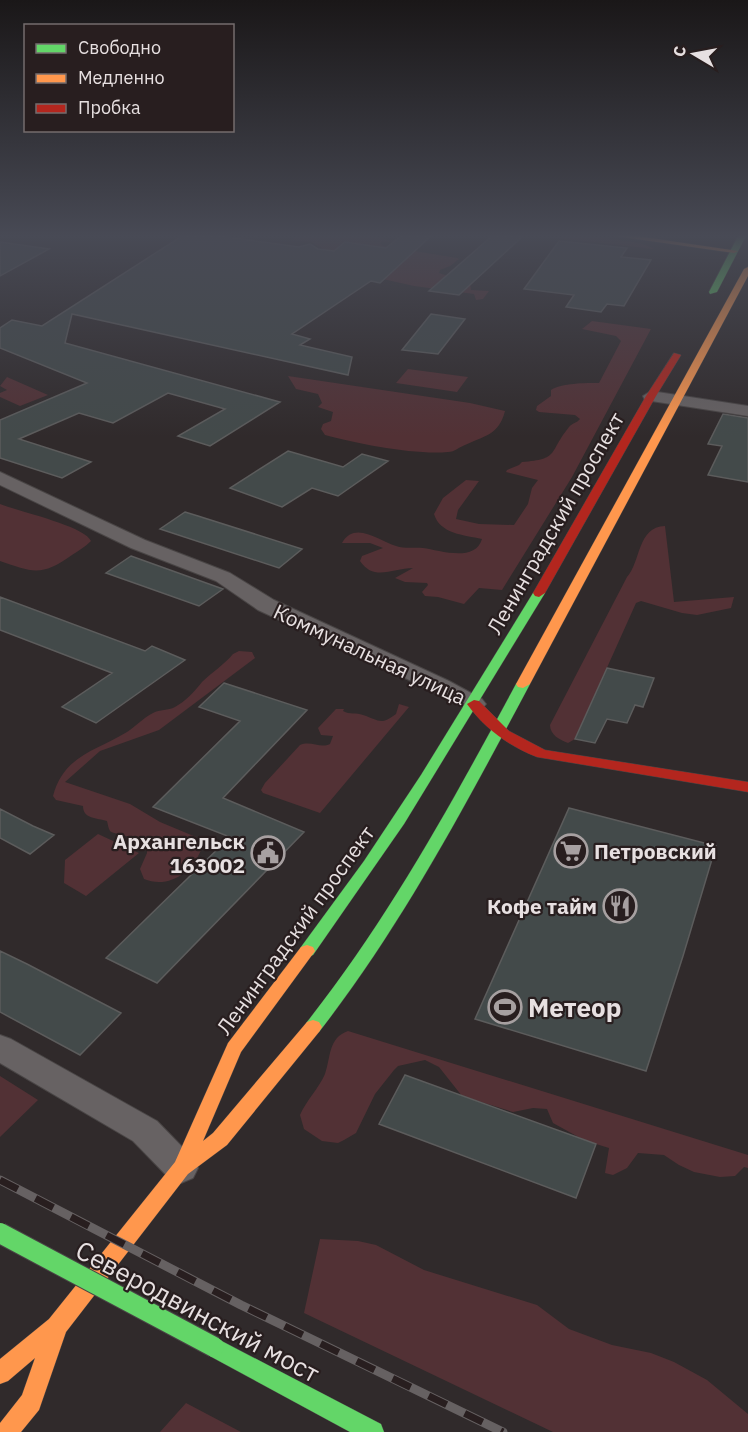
<svg xmlns="http://www.w3.org/2000/svg" width="748" height="1432" viewBox="0 0 748 1432" font-family="'IBM Plex Sans',sans-serif">
<style>
.green{fill:#523135}
.building{fill:#434a4a;stroke:#5c5c5c;stroke-width:1.5}
.lines{fill:none;stroke-linecap:round;stroke-linejoin:round}
.street-casing{stroke:#494545;stroke-width:2}
.fast-casing{stroke:#494545;stroke-width:1}
.slow-casing{stroke:#494545;stroke-width:1}
.jam-casing{stroke:#494545;stroke-width:1}
.street{fill:#676263;fill-rule:evenodd}
.fast{fill:#63d668;fill-rule:evenodd}
.slow{fill:#ff974d;fill-rule:evenodd}
.jam{fill:#b3261e;fill-rule:evenodd}
.rail-casing{stroke:#666162;stroke-width:9}
.rail{stroke:#281e1f;stroke-width:7;stroke-dasharray:20;stroke-linecap:butt}
.fast-bridge-casing{stroke:#494545;stroke-width:22;stroke-linecap:butt}
.fast-bridge{stroke:#63d668;stroke-width:20}
.labels{text-anchor:middle;dominant-baseline:central;stroke-width:4.5;stroke-linejoin:round;paint-order:stroke}
.street-label{font-size:21px;fill:#e7e0e1;stroke:#281e1f}
.poi-label{font-size:21px;font-weight:bold;fill:#e7e0e1;stroke:#281e1f;text-anchor:end}
.near-poi-label{font-size:26px;font-weight:bold;fill:#e7e0e1;stroke:#281e1f;text-anchor:start}
.near-street-label{font-size:26px;fill:#e7e0e1;stroke:#281e1f}
</style>
<rect width="100%" height="100%" fill="#302a2b"/>
<path class="green" d="M298,236H374L394,242H382L381,244L384,246L457,258L459,259L450,266L440,270L439,273L470,283L471,290L489,291L483,299L476,300L474,294L414,286L365,275L323,252L322,248L311,242L290,240Z
M590,236L640,243L655,249L546,237Z
M592,321L651,329L572,477L502,590L479,588L464,604L438,597L425,596L422,592L428,585L427,583L405,582L395,578L413,568C393,568 374,582 360,561L362,556L383,548L370,543H342C355,520 379,541 396,546C405,549 414,547 423,548C439,550 475,563 482,539C464,535 440,534 434,514L443,498L466,480L479,481L458,510L456,519L479,524L514,525L528,504L532,488L538,480L506,472L507,470L519,465L522,462C560,459 548,453 569,427C572,423 577,423 580,419L575,415L539,412L536,410L537,406L551,396V390C561,383 586,383 599,383L621,341L616,336L582,329Z
M408,369L468,377L457,392L396,383Z
M288,376L470,403L505,411C499,435 484,436 465,445C459,447 455,452 448,452C415,455 358,444 325,435L321,429L323,424L331,421L333,412L318,407L322,403L318,394L296,389Z
M7,377L48,395L20,406L0,397V393L7,390L0,386Z
M0,504C17,511 85,526 91,541C85,547 78,551 72,555C42,577 32,572 0,561Z
M665,526L674,602L734,597L731,608L697,615L682,613L641,601L636,603L575,739L568,743C560,740 550,735 550,725L627,577C641,562 637,527 665,526Z
M239,651L252,652L255,658L159,730L100,751L65,782L130,804L160,822L196,837L201,850C192,873 168,889 144,879L140,869L147,853V844C138,837 112,834 110,831C108,828 108,824 107,821C97,818 83,819 83,806L56,800L53,796C64,755 96,751 127,732C136,726 143,718 153,713C160,709 168,711 175,707C186,701 194,692 202,682C212,672 224,665 233,654Z
M399,704L409,707L320,813L263,793L261,790L265,783L300,745C311,740 320,749 330,744L333,736L321,735L318,728L336,709H344L343,711C350,715 356,712 363,715C379,720 380,726 396,714Z
M98,834L139,853L86,896L64,883L65,860Z
M348,1031L748,1155V1168L744,1167L735,1176L720,1177L694,1172L679,1165L664,1155L638,1153L627,1168L613,1175L605,1173L609,1148L596,1144L593,1145L553,1123L547,1109L533,1108L513,1112L462,1096L439,1067L425,1060L398,1066L394,1070L375,1094L356,1133L344,1140L338,1143L322,1141L304,1129L300,1115C306,1101 319,1088 325,1074C331,1057 328,1038 348,1031Z
M0,1076L38,1100L0,1137Z
M320,1239L358,1241L376,1245L424,1270L537,1305L569,1329L612,1345L651,1353L674,1362L707,1380L748,1414V1432H553L304,1313Z
M186,1403L241,1432H160Z"/>
<path class="building" d="M182,236H219L299,247L310,244L318,249L334,251L345,242L386,248L401,236H431L380,283L371,281L292,334L310,339L300,345L352,357L348,375L72,314L65,343L280,402L210,446L178,436L225,409L168,393L113,423L79,413L19,439L91,462L62,478L0,458V420L87,383L0,348V328L12,320L42,326Z
M492,236H523L459,295L429,291Z
M559,241L627,248L621,257L651,260L624,306L607,304L601,312L566,307L574,295L524,289Z
M0,242L49,249L0,276Z
M431,314L465,319L438,354L402,350Z
M723,414L748,418V482L708,475L722,446L708,444Z
M288,451L343,467L362,454L388,461L338,496L312,488L282,507L230,488Z
M185,512L198,516L302,549L279,568L160,529Z
M131,556L223,589L199,606L106,573Z
M0,597L145,651L152,646L185,660L96,723L62,707L112,673L0,630Z
M607,668L654,678L643,707L635,705L627,723L607,719L595,743L575,739Z
M224,683L307,710L223,798L304,832L157,983L106,958L230,837L153,807L240,721L199,707Z
M569,808L716,846L683,956L646,1071L475,1019Z
M0,809L33,826L54,835L30,854L0,838Z
M0,951L27,964L121,1013L80,1055L0,1012Z
M405,1075L596,1144L576,1198L379,1124Z"/>
<g class="lines">
<g class="street-casing">
<path id="street" d="M651,391L748,406V416L645,400L643,396Z
M0,472L145,540L230,573L274,600L449,681L482,699L486,704L482,709L474,711L466,709L433,691L258,610L216,581L131,548L0,485Z
M0,1035L11,1039L157,1121L193,1158L198,1168L193,1178L181,1183L169,1178L133,1141L0,1063Z"/>
</g>
<g class="fast-casing">
<path id="fast" d="M738,236H746L717,292L710,294L709,292Z
M539,589L545,593L404,824L313,955L307,957L301,955L299,951L301,947L364,861L421,775L533,593Z
M523,680L530,684C466,804 403,924 319,1032L313,1034L307,1032L304,1027L307,1022C390,917 453,801 516,684Z
M214,1337L381,1424L384,1432H350L206,1354L203,1347L206,1340Z"/>
</g>
<g class="slow-casing">
<path id="slow" d="M615,236H637L738,251L734,253Z
M748,267V276L530,684L523,688L518,687L516,684L744,269Z
M307,945L313,947L315,951L241,1052L203,1141L213,1133L307,1022L313,1020L319,1022L322,1027L319,1032L227,1145L188,1174L66,1332L39,1410L21,1432H0V1423L22,1395L35,1358L8,1381L0,1384V1359L49,1319L175,1162L228,1043L301,947Z"/>
</g>
<g class="jam-casing">
<path id="jam" d="M674,353L681,355L656,396L545,593L539,597L535,596L533,593L646,396Z
M474,700L479,701L509,731L545,750L748,782V792L537,757C509,746 485,729 467,704Z"/>
</g>
<use href="#street" class="street"/>
<use href="#fast" class="fast"/>
<use href="#slow" class="slow"/>
<use href="#jam" class="jam"/>
<g class="rail-casing">
<path id="rail" d="M0,1180L241,1305L503,1432"/>
</g>
<use href="#rail" class="rail"/>
<g class="fast-bridge-casing">
<path id="fast-bridge" d="M0,1233L214,1347"/>
</g>
<use href="#fast-bridge" class="fast-bridge"/>
</g>
<linearGradient id="sky" x2="0" y2="1"><stop stop-color="#1a1718"/><stop offset="0.54" stop-color="#484a55"/><stop offset="1" stop-color="#484a55" stop-opacity="0"/></linearGradient>
<rect width="748" height="437" fill="url(#sky)"/>
<defs>
<g id="supermarket-ring" transform="scale(1.725)"><circle r="9.5" fill="#281e1f" stroke="#a7a0a1" stroke-width="1.5"/><path d="M-6-5.5h2.5l.6 2H6L4.5 2H-2.5L-4.4-4H-6ZM-1.5 3.2a1.3 1.3 0 1 0 .1 0ZM3 3.2a1.3 1.3 0 1 0 .1 0Z" fill="#a7a0a1"/></g>
<g id="civic-ring" transform="scale(1.725)"><circle r="9.5" fill="#281e1f" stroke="#a7a0a1" stroke-width="1.5"/><path d="M-.6-6.5H3V-4.5H.6V-3L4-1V1h2V6H-6V1h2V-1L-.6-3ZM-1.2 2.5V6h2.4V2.5Z" fill="#a7a0a1"/></g>
<g id="restaurant-ring" transform="scale(1.725)"><circle r="9.5" fill="#281e1f" stroke="#a7a0a1" stroke-width="1.5"/><path d="M-5-6h1v4h1v-4h1v4h1v-4h1v5L-1.5 .5V6h-2V.5L-5-1ZM5-6V6H3V1.5H1.5Q1.5-4 5-6Z" fill="#a7a0a1"/></g>
<g id="stadium-ring" transform="scale(1.725)"><circle r="9.5" fill="#281e1f" stroke="#a7a0a1" stroke-width="1.5"/><path d="M0-5a6.5 5 0 1 0 0 10a6.5 5 0 1 0 0-10ZM-3.5-1.8h7v3.6h-7Z" fill="#a7a0a1"/></g>
</defs>
<g fill-rule="evenodd">
<use href="#supermarket-ring" x="571" y="851"/>
<use href="#civic-ring" x="268" y="853"/>
<use href="#restaurant-ring" x="620" y="906"/>
<use href="#stadium-ring" x="505" y="1007"/>
</g>
<g class="labels">
<g class="street-label">
<text transform="translate(555 523) rotate(-60)">Ленинградский проспект</text>
<text transform="translate(370 654) rotate(25)">Коммунальная улица</text>
<text transform="translate(295 930) rotate(-54)">Ленинградский проспект</text>
</g>
<g class="poi-label">
<text x="245" y="841">Архангельск<tspan x="245" dy="24">163002</tspan></text>
<text x="594" y="851" text-anchor="start">Петровский</text>
<text x="597" y="906">Кофе тайм</text>
</g>
<g class="near-poi-label">
<text x="528" y="1007">Метеор</text>
</g>
<g class="near-street-label">
<text transform="translate(198 1311) rotate(28)">Северодвинский мост</text>
</g>
</g>
<rect x="24" y="24" width="210" height="108" fill="#281e1f" stroke="#746c6d" stroke-width="1.5"/>
<rect x="36" y="44" width="30" height="9" fill="#63d668" stroke="#746c6d" stroke-width="1.5"/>
<text x="78" y="54" font-size="18" fill="#e7e0e1">Свободно</text>
<rect x="36" y="74" width="30" height="9" fill="#ff974d" stroke="#746c6d" stroke-width="1.5"/>
<text x="78" y="84" font-size="18" fill="#e7e0e1">Медленно</text>
<rect x="36" y="104" width="30" height="9" fill="#b3261e" stroke="#746c6d" stroke-width="1.5"/>
<text x="78" y="114" font-size="18" fill="#e7e0e1">Пробка</text>
<g transform="translate(694 54) rotate(280)" stroke="#281e1f" stroke-width="4.5" paint-order="stroke">
<path d="M0-4.5L10 22L0 15L-10 22Z" fill="#e7e0e1"/>
<text y="-9" font-size="16" font-weight="bold" text-anchor="middle" fill="#e7e0e1">С</text>
</g>
</svg>
